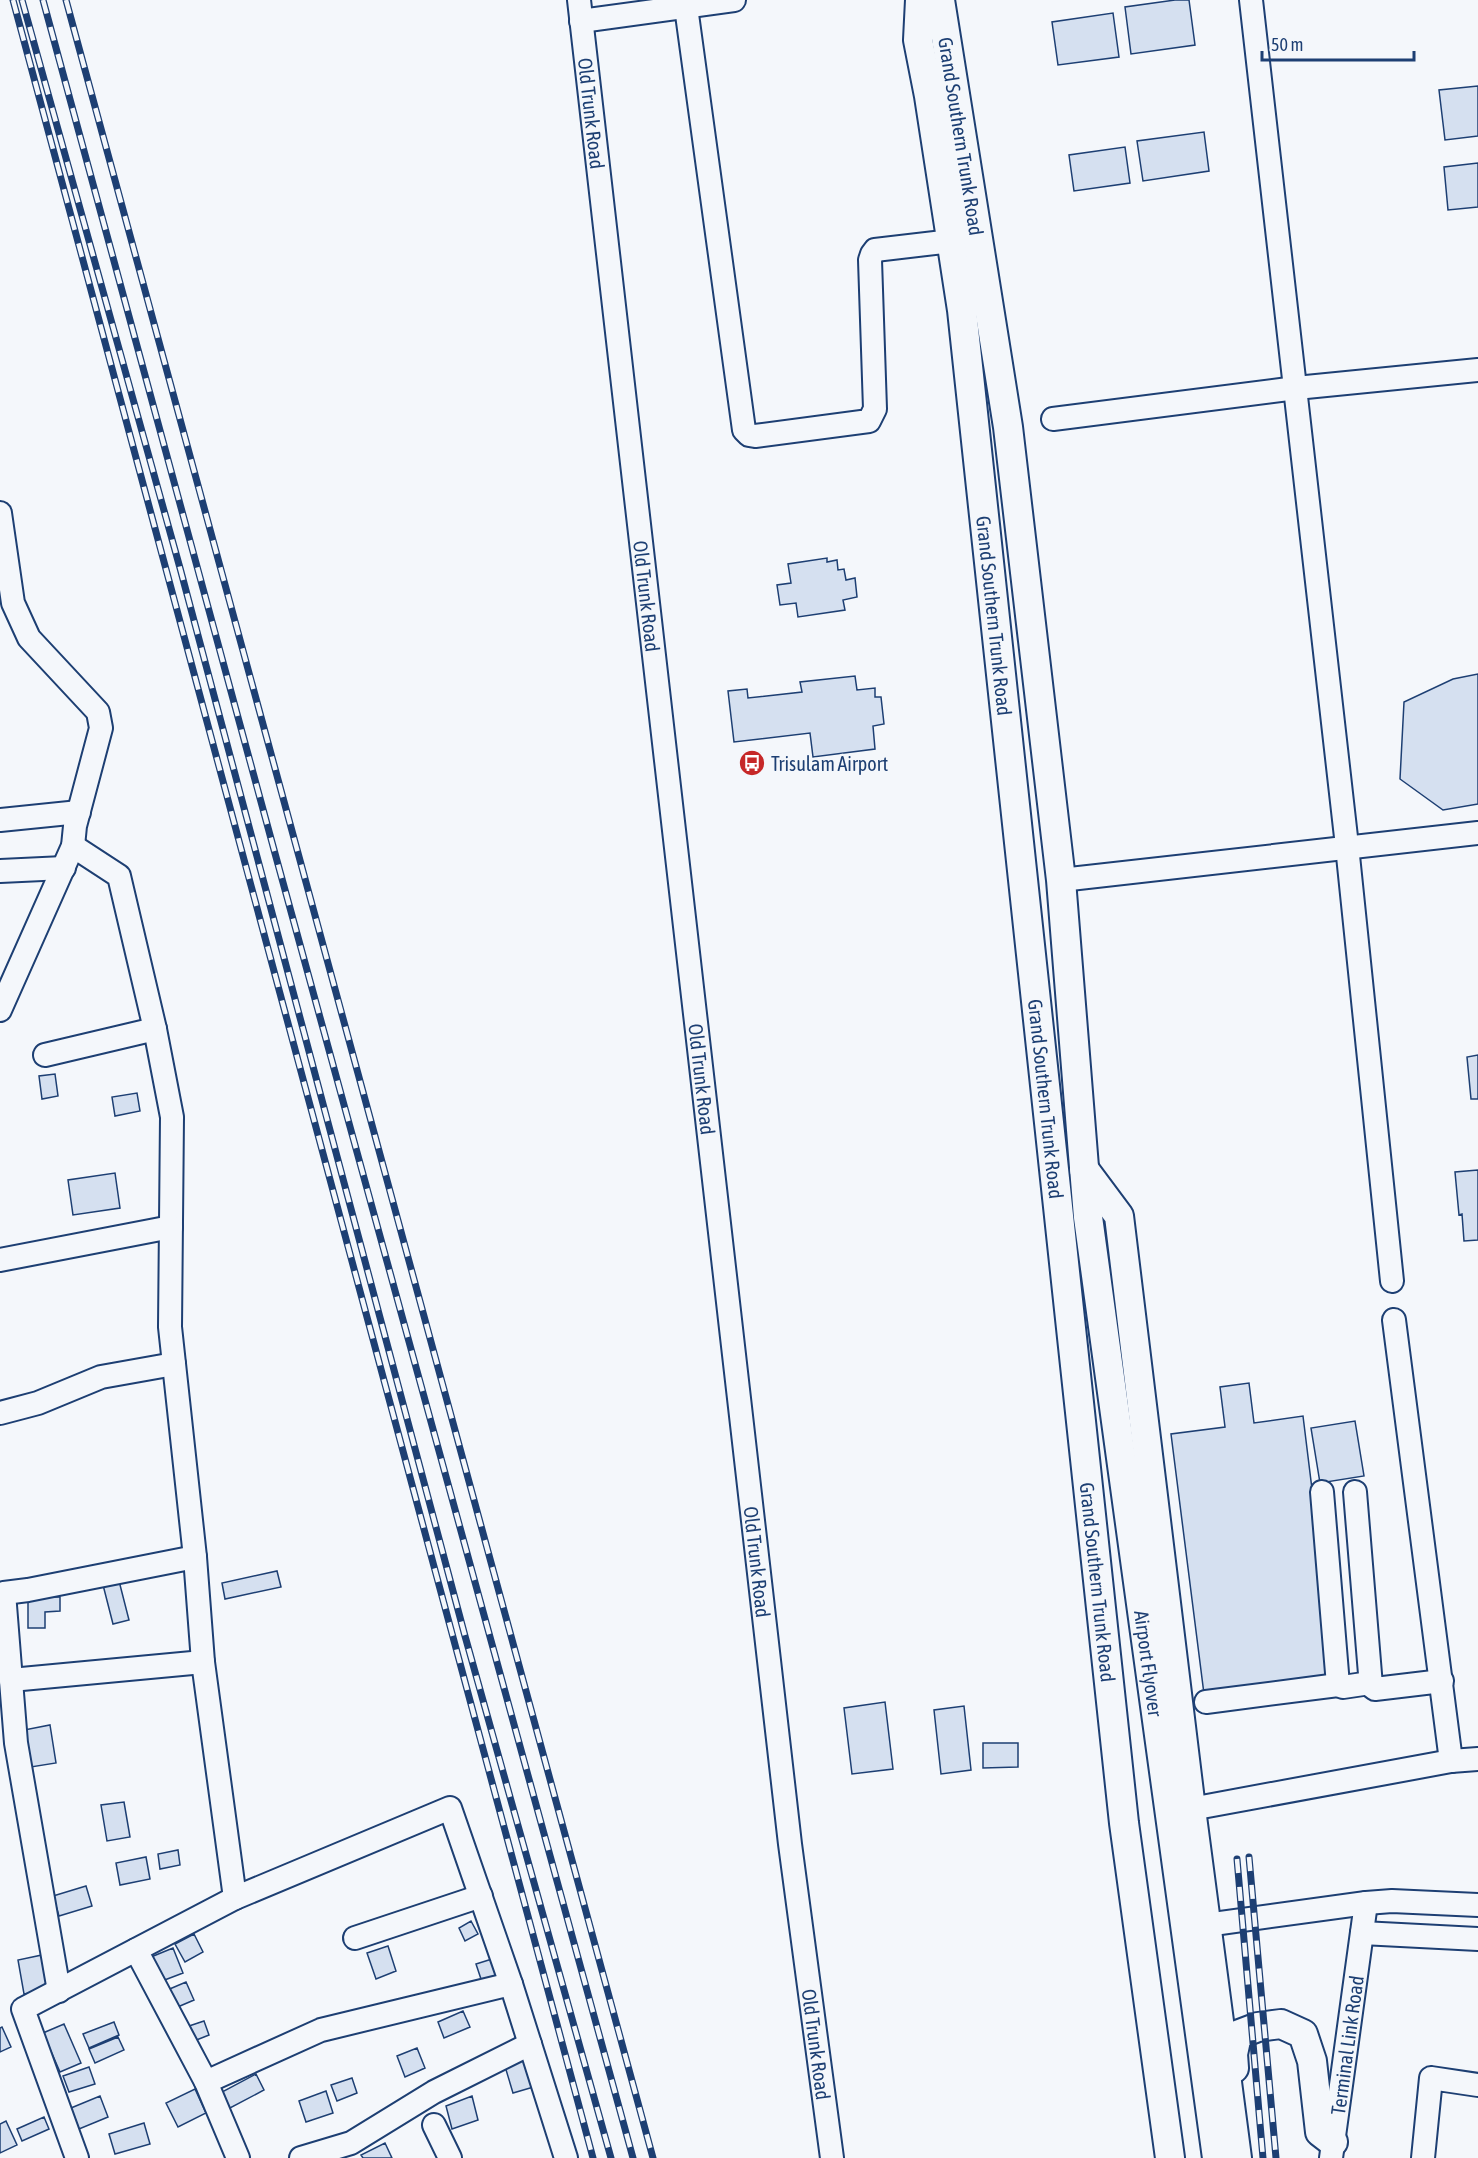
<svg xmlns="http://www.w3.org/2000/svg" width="1478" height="2158" viewBox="0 0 1478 2158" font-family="'Asap Condensed',sans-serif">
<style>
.building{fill:#d5e0f0;stroke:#1d3f73;stroke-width:1.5}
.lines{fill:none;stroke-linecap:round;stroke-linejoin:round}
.minor-casing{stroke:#1d3f73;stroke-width:26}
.major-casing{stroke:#1d3f73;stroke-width:32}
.minor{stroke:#f4f7fb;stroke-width:22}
.major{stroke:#f4f7fb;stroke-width:28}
.rail-casing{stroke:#1d3f73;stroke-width:7}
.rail{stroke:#f4f7fb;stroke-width:4.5;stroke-dasharray:14;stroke-linecap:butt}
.labels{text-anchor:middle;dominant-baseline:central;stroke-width:4.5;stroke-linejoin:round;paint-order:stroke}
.street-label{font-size:20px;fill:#1d3f73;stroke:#f4f7fb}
.poi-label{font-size:20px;fill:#1d3f73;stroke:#f4f7fb;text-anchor:start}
</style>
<rect width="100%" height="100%" fill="#f4f7fb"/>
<path class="building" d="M1175,0H1189L1195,45L1131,54L1125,7Z
M1113,13L1119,57L1058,65L1052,22Z
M1478,86V136L1445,140L1439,90Z
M1204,132L1209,171L1143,181L1137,141Z
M1125,147L1130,183L1074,191L1069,155Z
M1478,163V207L1448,210L1444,167Z
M827,558V562L837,560L838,570L844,569L846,580L855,578L857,597L843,600L845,610L798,617L796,603L780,605L777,585L791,583L788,564Z
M1478,674V804L1443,810L1400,779L1404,702L1453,679Z
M855,676L857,690L875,688V697H881L884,724L873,726L875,749L813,757L810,733L734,742L728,691L747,689L748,698L802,692L800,682Z
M1478,1055V1099H1471L1467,1057Z
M55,1074L58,1096L42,1099L39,1076Z
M137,1093L140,1111L115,1116L112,1097Z
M1478,1170V1240L1464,1241L1462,1214L1459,1215L1455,1172Z
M115,1173L120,1208L73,1215L68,1180Z
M1249,1383L1254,1423L1303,1416L1335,1676L1204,1694L1171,1434L1225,1427L1220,1387Z
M1355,1421L1364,1476L1320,1483L1311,1428Z
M277,1571L281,1587L225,1599L222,1583Z
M118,1577L129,1620L113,1624L102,1581Z
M28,1597H60V1611L45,1612V1628H28Z
M885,1702L893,1769L852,1774L844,1708Z
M964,1706L971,1770L941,1774L934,1710Z
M50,1725L56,1763L31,1767L24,1730Z
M983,1743H1018V1767L983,1768Z
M124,1802L130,1837L107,1841L101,1805Z
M178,1850L180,1865L160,1869L158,1854Z
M146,1857L150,1879L120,1885L116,1863Z
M86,1886L92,1906L59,1916L53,1896Z
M471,1921L478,1934L465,1941L459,1928Z
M194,1934L203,1952L185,1962L175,1944Z
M388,1946L396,1971L376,1979L367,1953Z
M173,1948L183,1973L162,1981L151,1957Z
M42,1955L49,1990L24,1994L18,1960Z
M492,1959L497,1978L482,1982L476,1964Z
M186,1982L194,2000L173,2009L165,1991Z
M463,2011L470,2027L444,2038L438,2022Z
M204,2021L209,2035L194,2041L189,2026Z
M114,2022L119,2035L89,2048L83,2034Z
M64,2024L81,2063L60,2072L43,2033Z
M2,2027L11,2047L0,2052V2028Z
M118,2037L124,2050L95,2063L89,2049Z
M417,2048L425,2068L405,2077L397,2056Z
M528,2056L537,2086L513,2093L504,2063Z
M89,2067L95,2084L69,2092L63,2076Z
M256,2074L264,2090L230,2108L222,2092Z
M352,2078L357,2093L337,2101L331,2085Z
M195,2089L206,2113L178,2127L166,2103Z
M326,2091L333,2113L306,2122L299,2101Z
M100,2096L108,2117L79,2129L71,2108Z
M472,2096L478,2120L452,2129L446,2106Z
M44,2117L49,2129L22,2141L17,2129Z
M6,2121L17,2145L0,2153V2124Z
M144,2123L150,2144L115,2154L109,2134Z
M385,2143L392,2158H363L361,2155Z"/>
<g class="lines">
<g class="minor-casing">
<g id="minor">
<path id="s1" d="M579,0L790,1844L832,2158"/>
<path d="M1251,0L1347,846L1392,1281"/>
<path d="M686,7L744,430L749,435L755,436L869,421L875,409L870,260L872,254L875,250L952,241"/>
<path d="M581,21L734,0"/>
<path d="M1053,419L1296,388L1478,370"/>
<path d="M0,513L13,603L29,638L98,712L101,728L75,826L73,846L0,1010"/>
<path d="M0,820L79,812"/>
<path d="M73,846L119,876L155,1029L172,1117L170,1327L195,1557L203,1662L235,1898"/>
<path d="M0,871L64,868"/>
<path d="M1061,880L1478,833"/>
<path d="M45,1055L155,1029"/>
<path d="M0,1260L171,1227"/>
<path d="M1394,1320L1451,1761"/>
<path d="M0,1413L38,1403L101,1377L174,1364"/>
<path d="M1322,1492L1338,1685L1343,1687L1370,1683"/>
<path d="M1355,1492L1371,1686L1375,1689L1442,1681"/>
<path d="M11,1680L203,1662"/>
<path d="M1206,1702L1338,1685"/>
<path d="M1191,1809L1451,1761L1478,1759"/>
<path d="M1206,1925L1366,1903L1392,1901L1478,1905"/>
<path d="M1362,1933L1478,1939"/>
<path d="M355,1938L481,1896"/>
<path d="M136,1950L206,2082L238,2158"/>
<path d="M59,1991L16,1743L4,1593L28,1590L195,1557"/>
<path d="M206,2082L321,2030L511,1984"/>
<path d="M434,2125L450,2158"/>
<path d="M77,2158L23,2009L235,1898L450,1808L511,1984L566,2158"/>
<path d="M301,2158L351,2143L434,2092L530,2044"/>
<path id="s2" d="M1331,2158L1366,1903"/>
<path d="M1423,2158L1431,2078L1478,2085"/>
</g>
</g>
<g class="major-casing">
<g id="major">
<path id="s3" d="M920,0L918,40L929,96L962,310L1124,1823L1170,2158"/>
<path id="s4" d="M940,0L1008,427L1061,880L1088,1217L1217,2158"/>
<path d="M1084,1169L1119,1216L1191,1809L1237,2158"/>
<path d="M1234,2068L1233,2054L1237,2035L1258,2027L1281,2024L1303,2034L1312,2061L1320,2132L1333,2142"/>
</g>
</g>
<use href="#minor" class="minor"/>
<use href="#major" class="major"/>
<g class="rail-casing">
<path id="rail" d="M13,0L593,2158
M22,0L180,568L465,1636L611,2158
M43,0L276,857L633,2158
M66,0L653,2158
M1249,1857L1276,2158
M1237,1859L1263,2158"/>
</g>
<use href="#rail" class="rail"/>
</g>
<defs>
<g id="bus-disc" transform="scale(1.35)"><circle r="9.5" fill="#c62828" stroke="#f4f7fb"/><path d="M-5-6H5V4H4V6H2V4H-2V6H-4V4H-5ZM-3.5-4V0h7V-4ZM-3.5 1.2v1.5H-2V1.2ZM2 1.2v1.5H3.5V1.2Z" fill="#fff"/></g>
</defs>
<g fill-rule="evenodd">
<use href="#bus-disc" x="752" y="763"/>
</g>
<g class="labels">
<g class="street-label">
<text stroke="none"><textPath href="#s1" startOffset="114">Old Trunk Road</textPath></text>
<text stroke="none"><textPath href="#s4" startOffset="138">Grand Southern Trunk Road</textPath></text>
<text stroke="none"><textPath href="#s1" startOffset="600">Old Trunk Road</textPath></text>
<text stroke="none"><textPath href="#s3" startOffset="621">Grand Southern Trunk Road</textPath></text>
<text stroke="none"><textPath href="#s1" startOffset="1086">Old Trunk Road</textPath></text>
<text stroke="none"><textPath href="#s3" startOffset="1107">Grand Southern Trunk Road</textPath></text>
<text stroke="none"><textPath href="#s1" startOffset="1572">Old Trunk Road</textPath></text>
<text stroke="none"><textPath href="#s3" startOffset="1593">Grand Southern Trunk Road</textPath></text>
<text stroke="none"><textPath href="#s4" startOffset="1677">Airport Flyover</textPath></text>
<text stroke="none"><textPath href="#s1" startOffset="2058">Old Trunk Road</textPath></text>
<text stroke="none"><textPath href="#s2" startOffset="114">Terminal Link Road</textPath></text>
</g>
<g class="poi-label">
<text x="771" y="763">Trisulam Airport</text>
</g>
</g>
<path d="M1262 51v9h152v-9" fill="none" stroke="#1d3f73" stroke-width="3"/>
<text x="1271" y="51" font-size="18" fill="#1d3f73" stroke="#f4f7fb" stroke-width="4.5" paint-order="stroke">50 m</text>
</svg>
